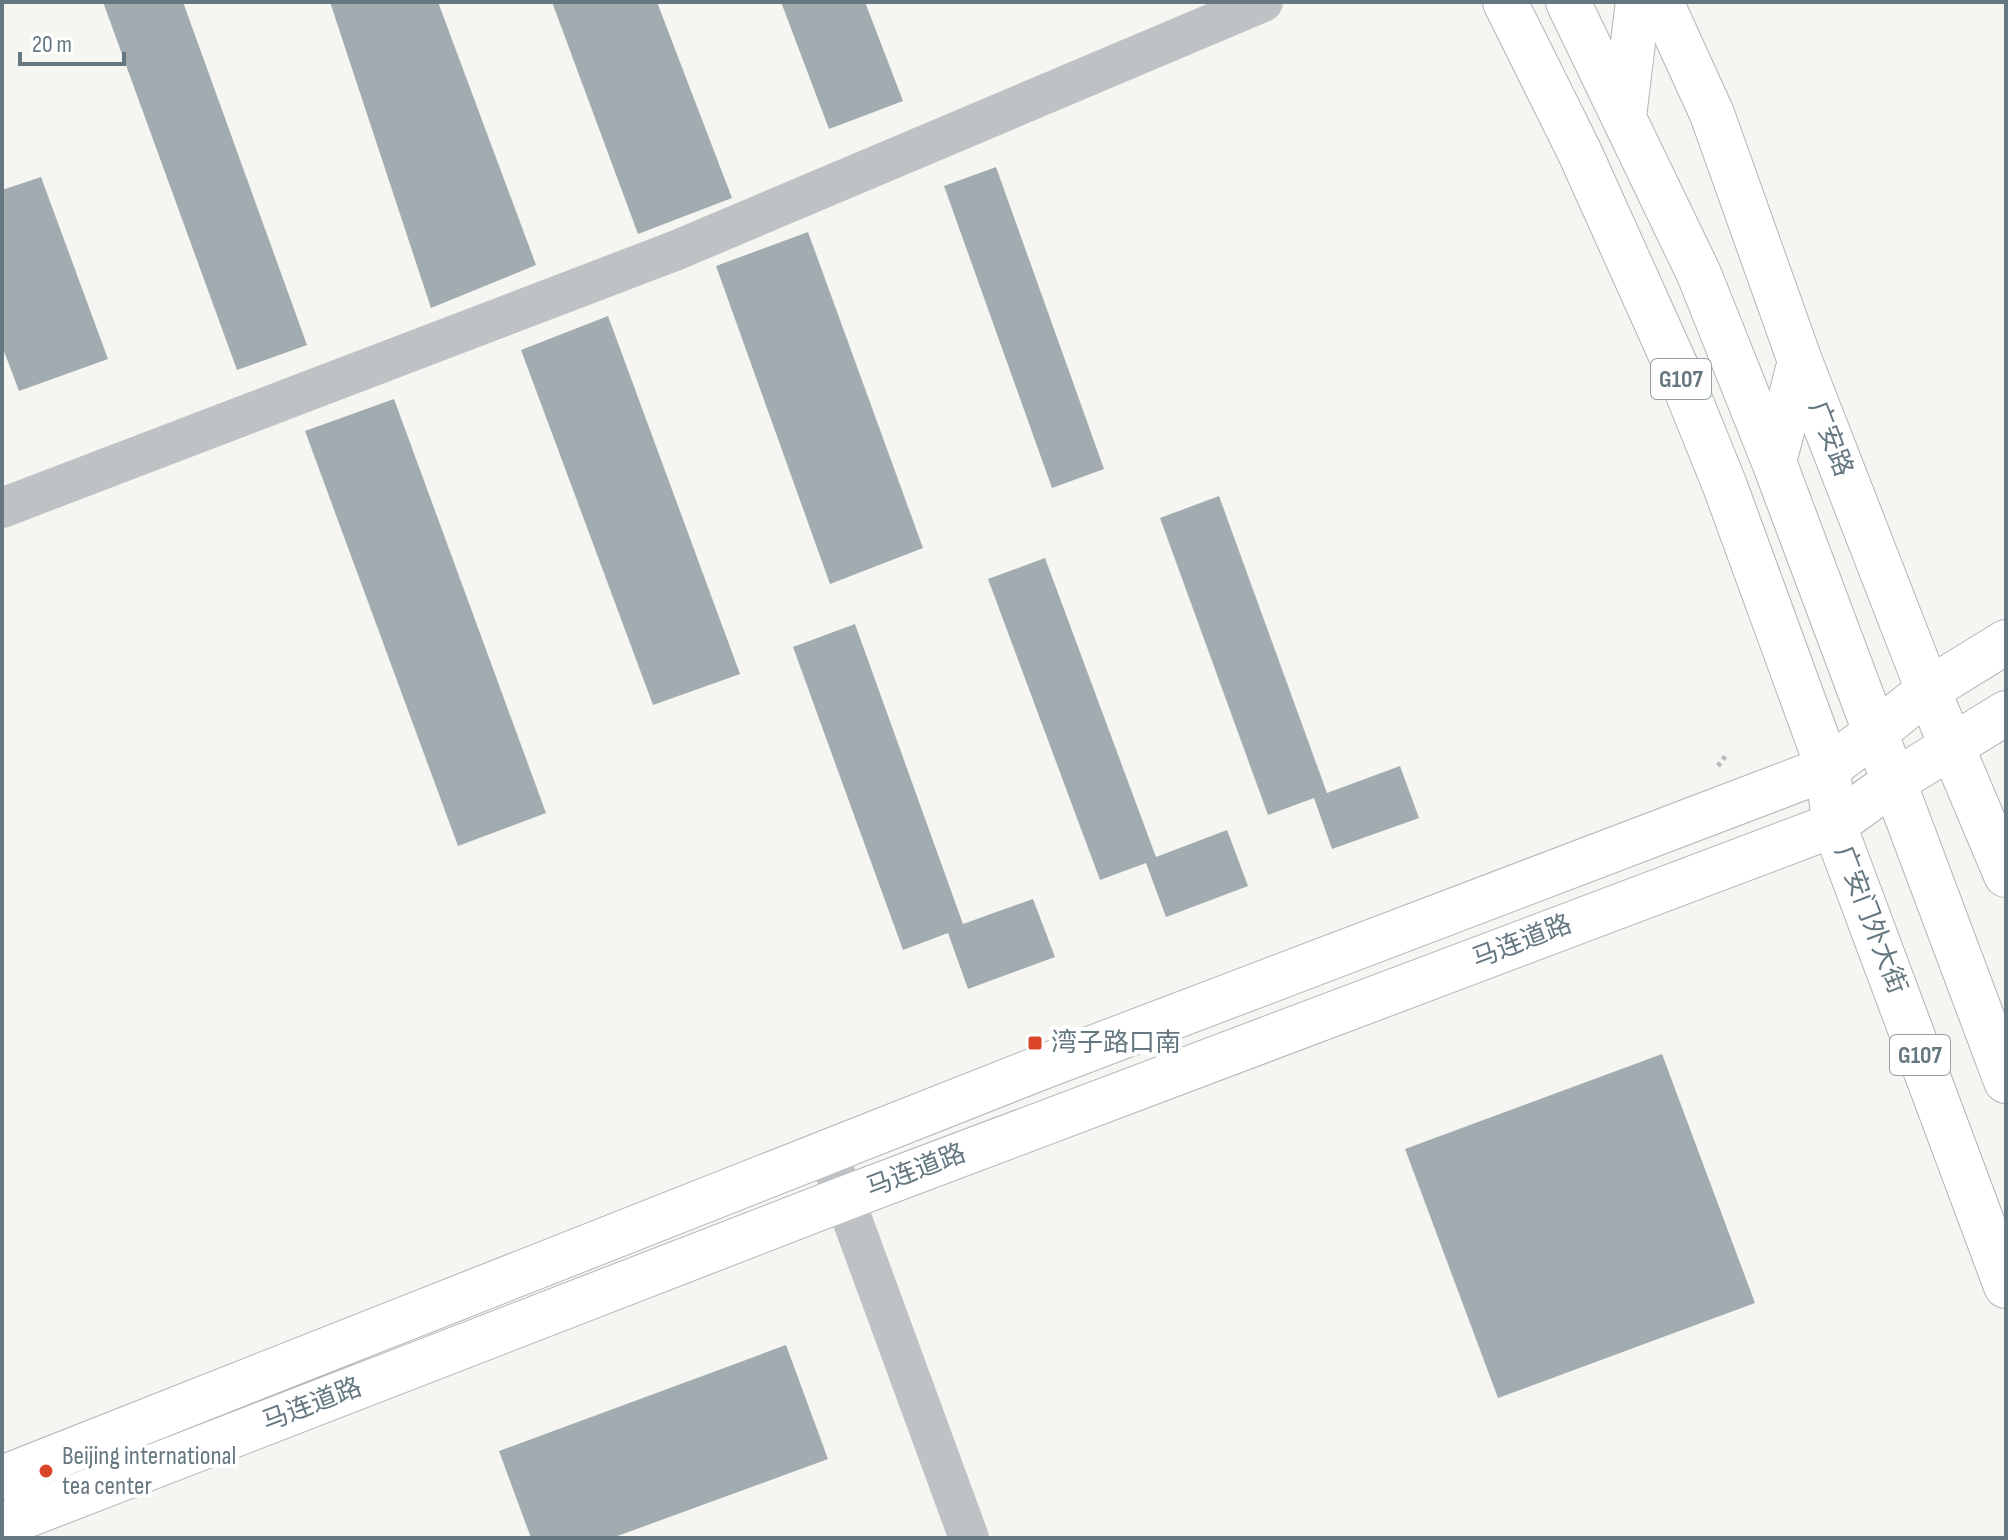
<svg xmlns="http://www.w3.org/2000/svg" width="2008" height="1540" viewBox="0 0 2008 1540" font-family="'Sofia Sans Condensed','Noto Sans SC',sans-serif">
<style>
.building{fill:#a2acb0}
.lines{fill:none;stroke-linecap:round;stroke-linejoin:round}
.secondary-casing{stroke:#b0b6ba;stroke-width:46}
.primary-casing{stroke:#b1b6b9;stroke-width:46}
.highway-casing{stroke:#b1b5b8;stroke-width:46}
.path{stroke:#b8bbbd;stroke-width:5;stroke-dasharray:4 4;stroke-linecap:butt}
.street{stroke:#bec2c5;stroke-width:40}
.secondary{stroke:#fff;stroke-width:44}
.primary{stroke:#fff;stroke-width:44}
.highway{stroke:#fff;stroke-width:44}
.poi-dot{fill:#db462b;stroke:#fff;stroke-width:3}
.labels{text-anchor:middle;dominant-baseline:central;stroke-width:8;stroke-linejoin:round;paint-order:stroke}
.shield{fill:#fff;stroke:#93a0a7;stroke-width:2}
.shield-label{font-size:24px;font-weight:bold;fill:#657781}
.street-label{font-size:26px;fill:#657781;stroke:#fff}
.poi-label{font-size:26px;fill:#657781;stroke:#fff;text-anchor:start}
</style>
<rect width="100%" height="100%" fill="#f5f5f1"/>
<path class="building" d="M103,2H183L307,345L237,370Z
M330,2H438L536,265L431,308Z
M552,2H657L732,198L638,234Z
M781,2H865L903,101L829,129Z
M996,167L1104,469L1052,488L944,186Z
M41,177L108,359L19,391L2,346V190Z
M808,232L923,548L830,584L716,266Z
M608,316L740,674L653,705L521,350Z
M394,399L546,813L458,846L305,431Z
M1219,496L1327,793L1400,766L1419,818L1332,849L1314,798L1268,815L1160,518Z
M1045,558L1156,857L1227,830L1248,886L1166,917L1146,863L1100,880L988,579Z
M855,624L963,924L1033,899L1055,957L968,989L948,933L903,950L793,647Z
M1662,1054L1755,1303L1498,1398L1405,1149Z
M786,1345L828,1459L612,1538H531L499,1451Z"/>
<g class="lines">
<g class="secondary-casing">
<path id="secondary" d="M1661,2L1712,114L1800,361L1928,690L2006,875
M1928,690L2006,642
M2,1478L1045,1066L1828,768L1875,733
M2,1525L843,1199L1834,825L1892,783L2006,713"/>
</g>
<g class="primary-casing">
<path id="primary" d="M1875,733L1928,690"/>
</g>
<g class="highway-casing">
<path id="highway" d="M1505,2L1580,153L1683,382L1725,486L1828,768L1834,825L2006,1286
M1568,2L1699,274L1774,462L2006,1081
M1624,116L1638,2
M1774,462L1800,361"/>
</g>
<path class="path" d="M1718,766L1727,754"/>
<path class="street" d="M2,508L677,250L1263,2
M827,1151L969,1538"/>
<use href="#secondary" class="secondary"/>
<use href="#primary" class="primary"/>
<use href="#highway" class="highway"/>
</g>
<g class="poi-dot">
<rect x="1027" y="1035" width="16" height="16" rx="4"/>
<circle cx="46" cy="1471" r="8"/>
</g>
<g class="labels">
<g class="shield">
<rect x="1651" y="359" width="60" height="40" rx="6"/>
<rect x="1890" y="1035" width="60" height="40" rx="6"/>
</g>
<g class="shield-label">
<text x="1681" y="379">G107</text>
<text x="1920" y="1055">G107</text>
</g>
<g class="street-label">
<text transform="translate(1830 439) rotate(69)">广安路</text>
<text transform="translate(1870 920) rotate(69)">广安门外大街</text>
<text transform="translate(1522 942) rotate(-21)">马连道路</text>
<text transform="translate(916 1171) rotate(-21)">马连道路</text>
<text transform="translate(312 1405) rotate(-21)">马连道路</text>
</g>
<g class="poi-label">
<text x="1051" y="1043">湾子路口南</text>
<text x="62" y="1456">Beijing international<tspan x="62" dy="30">tea center</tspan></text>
</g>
</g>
<rect width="2008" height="1540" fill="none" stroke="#657781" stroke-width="8"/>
<path d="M20 52v12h104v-12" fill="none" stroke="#657781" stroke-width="4"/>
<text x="32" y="52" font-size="24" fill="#657781" stroke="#ffffff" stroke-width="6" paint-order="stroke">20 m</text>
</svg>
